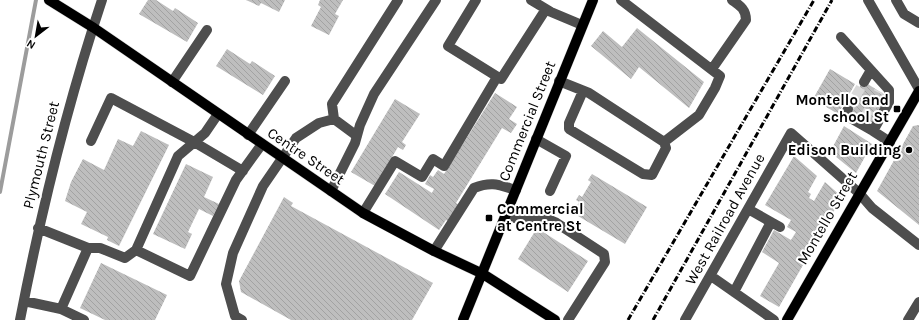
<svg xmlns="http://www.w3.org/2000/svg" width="919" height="320" viewBox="0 0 919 320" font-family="Karla,sans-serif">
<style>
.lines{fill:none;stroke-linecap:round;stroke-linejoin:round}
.stream{stroke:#9c9c9c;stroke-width:4}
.building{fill:url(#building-back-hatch)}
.minor-tunnel{stroke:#d9d9d9;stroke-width:10;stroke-dasharray:10 5;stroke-linecap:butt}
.major-casing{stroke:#dbdbdb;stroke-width:11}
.minor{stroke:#4e4e4e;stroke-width:10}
.major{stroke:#000;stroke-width:10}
.rail{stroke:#000;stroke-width:3;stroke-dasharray:6 2 1 2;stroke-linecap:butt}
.poi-dot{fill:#000;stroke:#fff;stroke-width:1.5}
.labels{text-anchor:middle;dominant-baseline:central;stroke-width:4;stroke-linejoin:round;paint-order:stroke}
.poi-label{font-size:15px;font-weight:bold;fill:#000;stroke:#fff;text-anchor:end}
.street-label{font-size:15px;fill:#000;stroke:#fff}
</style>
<defs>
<pattern id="building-back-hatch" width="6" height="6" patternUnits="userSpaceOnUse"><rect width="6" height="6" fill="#bebebe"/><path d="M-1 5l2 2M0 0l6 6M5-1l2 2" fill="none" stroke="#a2a2a2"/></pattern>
</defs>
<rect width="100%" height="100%" fill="#fff"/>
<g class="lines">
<path class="stream" d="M0,192L36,0"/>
</g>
<path class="building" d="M148,0H156L173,11L175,8L198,23L187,42L139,14Z
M246,0H285L279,12L261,3L259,6Z
M320,0H343L335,14L339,16L329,35L311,26L321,7L318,5Z
M637,28L704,82L689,108L639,67L631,79L591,46L603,31L622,47Z
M227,49L250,64L252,61L275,76L263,95L216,66Z
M830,69L855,84L838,114L813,99Z
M863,81L888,97L873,123L847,109Z
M495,93L517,107L509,119L517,124L511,133L502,128L456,203L461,206L451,223L446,220L439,230L385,194L399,172L432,193L434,189L425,184L430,175L433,177L438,170L444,174Z
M395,99L420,114L402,142L406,145L403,150L398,147L375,186L351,172Z
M919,125V225L877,191L913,126Z
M844,126L872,144L856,173L830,152Z
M141,131L169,145L119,246L107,240L108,237L81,224L87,212L65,201L71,182L83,159L104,170L118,139L133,146Z
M794,156L817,176L808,192L811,194L809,198L814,201L825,182L842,197L779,307L760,296L779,263L762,252L774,230L791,240L796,232L787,227L791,220L765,205Z
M186,164L213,177L204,197L219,204L213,216L199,209L188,232L192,234L185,249L153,234Z
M592,174L647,207L625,244L573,213L579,202L576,200L579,195L582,197L591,182L588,180Z
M284,197L293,203L291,206L433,283L412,320H291L241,292L239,281Z
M537,228L588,261L568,292L518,259Z
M101,263L167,295L155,320H105L80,308Z"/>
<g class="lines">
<path class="minor-tunnel" d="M848,109L864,82
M864,119L879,91"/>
<g class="major-casing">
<path id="major" d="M49,0L94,28L363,213L434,251L483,274L555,320
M463,320L593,0
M787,320L919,91"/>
</g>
<path class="minor" d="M476,0L448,46L501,79L546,9
M531,0L551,12L582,25
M621,0L720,76L715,88L699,115L664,142
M868,0L919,89
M896,0L904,14L919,23
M841,37L889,90V102L873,131L890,142
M712,69L746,20C746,10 741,6 732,0
M559,81L589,93L664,142L666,148L652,175L643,174L569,129V123L583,91
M172,82L207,30
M864,82L871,70
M848,109L845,115L873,131
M218,114L205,133L178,156L136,250L190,276L236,180L262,144
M248,135L285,81
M357,136L334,119L332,104L398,0
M536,139L566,156L550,191
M91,141L111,98L194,142L243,171
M331,191L355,143L360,125L374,94L436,0
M748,209L771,222
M363,213L395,161L422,177L433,159L444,166L497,77
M506,216L523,220L537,216L543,217L555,222L604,254L605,262L568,320
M38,228L88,248H100L125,258L136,250
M434,251L474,188C492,181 499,185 516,190
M711,276L774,320
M734,292L771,222L780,227
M24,301L61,309L88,248
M61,309L84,320
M20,320C41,212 67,105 102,0
M242,320L235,316L226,284L233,253L263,186L296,138L319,123L334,119
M685,320L791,133L859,193L872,208L919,245
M908,320L919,302"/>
<use href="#major" class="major"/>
<path class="rail" d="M628,320L814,0
M653,320L832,0"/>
</g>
<g class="poi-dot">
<rect x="893" y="105" width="8" height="8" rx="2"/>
<circle cx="909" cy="150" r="4"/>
<rect x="485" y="214" width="8" height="8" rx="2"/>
</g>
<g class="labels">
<g class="poi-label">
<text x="889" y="100">Montello and<tspan x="889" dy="17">school St</tspan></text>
<text x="901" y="150">Edison Building</text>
<text x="497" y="209" text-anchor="start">Commercial<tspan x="497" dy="17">at Centre St</tspan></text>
</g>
<g class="street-label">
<text transform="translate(527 121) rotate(-68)">Commercial Street</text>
<text transform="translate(41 155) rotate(-76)">Plymouth Street</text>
<text transform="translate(306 156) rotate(34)">Centre Street</text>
<text transform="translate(827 218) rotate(-60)">Montello Street</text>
<text transform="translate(725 219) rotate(-61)">West Railroad Avenue</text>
</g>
</g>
<g transform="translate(36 36) rotate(211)" stroke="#ffffff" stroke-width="3" paint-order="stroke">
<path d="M0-3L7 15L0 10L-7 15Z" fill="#000000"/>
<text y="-6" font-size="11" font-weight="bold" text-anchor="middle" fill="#000000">N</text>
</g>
</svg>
